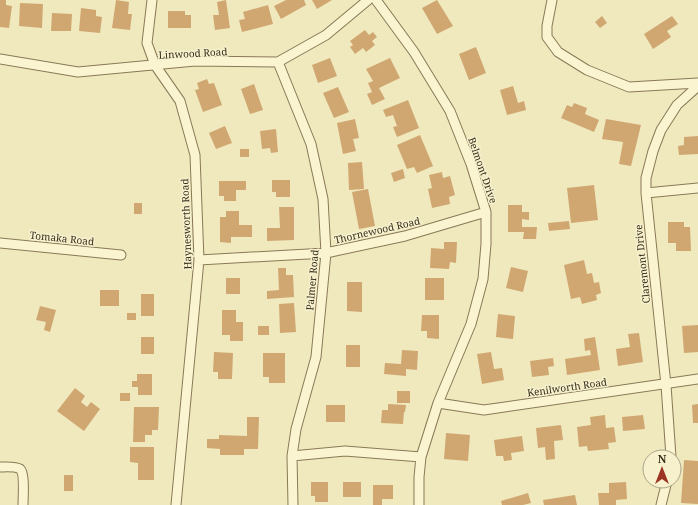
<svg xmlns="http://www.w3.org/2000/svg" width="698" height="505" viewBox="0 0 698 505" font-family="'Noto Serif',serif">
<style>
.building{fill:#d0a771}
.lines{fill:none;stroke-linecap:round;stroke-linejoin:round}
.minor-casing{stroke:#897956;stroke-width:11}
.minor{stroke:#faf4d1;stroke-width:9}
.labels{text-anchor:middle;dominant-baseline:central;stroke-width:3;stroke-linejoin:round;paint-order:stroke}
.street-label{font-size:10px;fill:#372d1b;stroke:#f7f1ce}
</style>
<rect width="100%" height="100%" fill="#f0e9be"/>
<path class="building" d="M0,0H6V5L12,6L9,28L0,27Z
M116,0L129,2L128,14H132L130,30L112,28Z
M226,0L230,28L215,30L213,15H219L217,2Z
M286,0H304L306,5L281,19L274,6Z
M312,0H332L317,9Z
M437,0L453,26L437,34L422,8Z
M20,3L43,4L42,28L19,26Z
M268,5L273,24L242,32L239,20L245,19L243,12Z
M81,8L96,10V16L102,17L100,33L79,31Z
M168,11H185V15H191V28H168Z
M52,13L72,14L71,31H51Z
M602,16L607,23L600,28L595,22Z
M672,16L678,24L667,31L671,37L653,49L644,34Z
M365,30L369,35L373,32L377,37L372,41L375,45L366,52L363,48L355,54L350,47L353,45L350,41Z
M476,47L486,73L469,80L459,54Z
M330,58L337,76L318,83L312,65Z
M390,58L400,78L379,88L385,99L372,105L367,94L372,92L368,83L373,81L366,69Z
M207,79L209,84L214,83L222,105L203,112L195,90L199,89L197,83Z
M254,84L263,110L250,114L241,89Z
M513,86L518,103L524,101L526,110L507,115L500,90Z
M338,87L349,112L334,118L323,93Z
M408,100L419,128L397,137L393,127L397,126L393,115L386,117L383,110Z
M574,103L587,108L585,114L599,120L594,132L561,118L567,105L572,107Z
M355,119L359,138L353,139L356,151L343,154L337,123Z
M606,119L641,125L631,166L619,164L623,142L602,139Z
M225,126L232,143L216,149L209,133Z
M276,129L278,152L271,153L270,148L262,149L260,131Z
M420,135L433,166L417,173L414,167L407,169L397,145Z
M698,136V154L679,155L678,146L684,145V137Z
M240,149H249V157H240Z
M362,162L364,189L349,190L348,163Z
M403,169L405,178L394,182L391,173Z
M442,172L443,178L450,176L455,195L449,197L450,204L432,208L428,189L432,188L429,175Z
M272,180H290V197H276V192H272Z
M219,181H246V190H236V201H224V196H219Z
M594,185L598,220L571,223L567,188Z
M368,189L375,226L359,229L352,192Z
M134,203H142V214H134Z
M508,205H522V212H529V220L522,219V227H537L536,239H523L524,232H508Z
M279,207H294V240L267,241V228H280Z
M226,211H239V225H252V237H231V243L220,242V217H226Z
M569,221L570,229L549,231L548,223Z
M668,222H684V227H690L691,251H676V243H668Z
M444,242H457L456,263L450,262L449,269L430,268L431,248L444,249Z
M584,260L587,274L592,273L594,283L599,282L601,293L596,295L597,300L582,304L580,297L571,299L564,265Z
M511,267L528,271L523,292L506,288Z
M278,268H286V275H293L294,297L267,299V291L279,290Z
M226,278H240V294H226Z
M425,278H444V300H425Z
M347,282H362V312L347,311Z
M100,290H119V306H100Z
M141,294H154V316H141Z
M294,303L296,332L280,333L279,304Z
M40,306L56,310L50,332L44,330L46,322L36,320Z
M222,310H236V322H243V341H230V335H222Z
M127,313H136V320H127Z
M498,314L515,316L513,339L496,337Z
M422,315H439V339L427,338V331H421Z
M698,325V352L684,353L682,326Z
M258,326H269V335H258Z
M639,333L643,362L618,366L616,349L630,347L628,334Z
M141,337H154V354H141Z
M595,337L600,370L567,375L565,359L591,355L590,350L585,351L584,339Z
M346,345H360V367H346Z
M402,350L418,351L417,370L406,369V376L384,374L385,363L401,364Z
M214,352L233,353L232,379H218V372H213Z
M491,352L494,369L502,368L504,380L482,384L477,354Z
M263,353H285V383H269V377H263Z
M553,358L554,366L548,367L549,375L532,377L530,361Z
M137,374H152V395H138V387H132V381H137Z
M75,388L85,396L81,402L87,407L91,402L100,409L84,431L57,411Z
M397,391H410V403H397Z
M120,393H130V401H120Z
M388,404L406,405L405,412H404L403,424L381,423L382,410H388Z
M698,404V423H693L692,405Z
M326,405H345V422H326Z
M134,407H159L158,430H152V435H145V442H133Z
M605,415L606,428L614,427L616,442L608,443L609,449L588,451L587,446L579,447L577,427L591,425L590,417Z
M643,415L645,429L623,431L622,417Z
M247,417H259L258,449H244V455H220V449L207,448V439H219V435L247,436Z
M561,425L563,440L554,441L555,459L546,460L545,447L538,448L536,428Z
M446,433L470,435L468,461L444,459Z
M522,436L524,451L511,453L512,460L504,461L503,456H496L494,440Z
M130,447H154V480H138V463L130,462Z
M684,460L698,461V504L681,503Z
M64,475H73V491H64Z
M311,482H328V502H315V496H311Z
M343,482H361V497H343Z
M626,482L627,499L616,500V505H599L598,493H609V483Z
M373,485H393V499H382V505H373Z
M528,493L531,503L523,505H502L501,501Z
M575,495L577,505H544L543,500Z"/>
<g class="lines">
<g class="minor-casing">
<path id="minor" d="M152,0L147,43L155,65L180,101L195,155L199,260L176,505
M376,0L414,52L450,111L471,164L486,212V244L483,279L471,324L438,403L421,457L419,477V505
M552,0L547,26V37L558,52L587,70L629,87L698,83
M0,59L78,72L195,61L278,62L326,35L368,0
M278,62L311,144L323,199L326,253L316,357L296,429L292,456L293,505
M646,193L698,188
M0,243L121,255
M199,260L326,253L405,236L486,212
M438,403L484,410L698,379
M292,456L345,451L421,457
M671,457L666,385L646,193V178L653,151L661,130L677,105L698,86
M0,467C5,467 15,466 20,469C25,473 23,498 23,505
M661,505L667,481"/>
</g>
<use href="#minor" class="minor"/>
</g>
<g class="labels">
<g class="street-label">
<text transform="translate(193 53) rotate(-3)">Linwood Road</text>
<text transform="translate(483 170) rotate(71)">Belmont Drive</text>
<text transform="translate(186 224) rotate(-92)">Haynesworth Road</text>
<text transform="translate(377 230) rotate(-13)">Thornewood Road</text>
<text transform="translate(62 238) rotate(6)">Tomaka Road</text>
<text transform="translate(642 264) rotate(-96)">Claremont Drive</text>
<text transform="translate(312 280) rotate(-85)">Palmer Road</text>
<text transform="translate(567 387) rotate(-8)">Kenilworth Road</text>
</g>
</g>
<g transform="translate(662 469)"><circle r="19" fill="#f7f1ce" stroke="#aaa386"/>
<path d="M0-3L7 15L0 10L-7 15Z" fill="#9b3423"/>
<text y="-6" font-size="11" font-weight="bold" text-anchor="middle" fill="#372d1b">N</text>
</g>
</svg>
